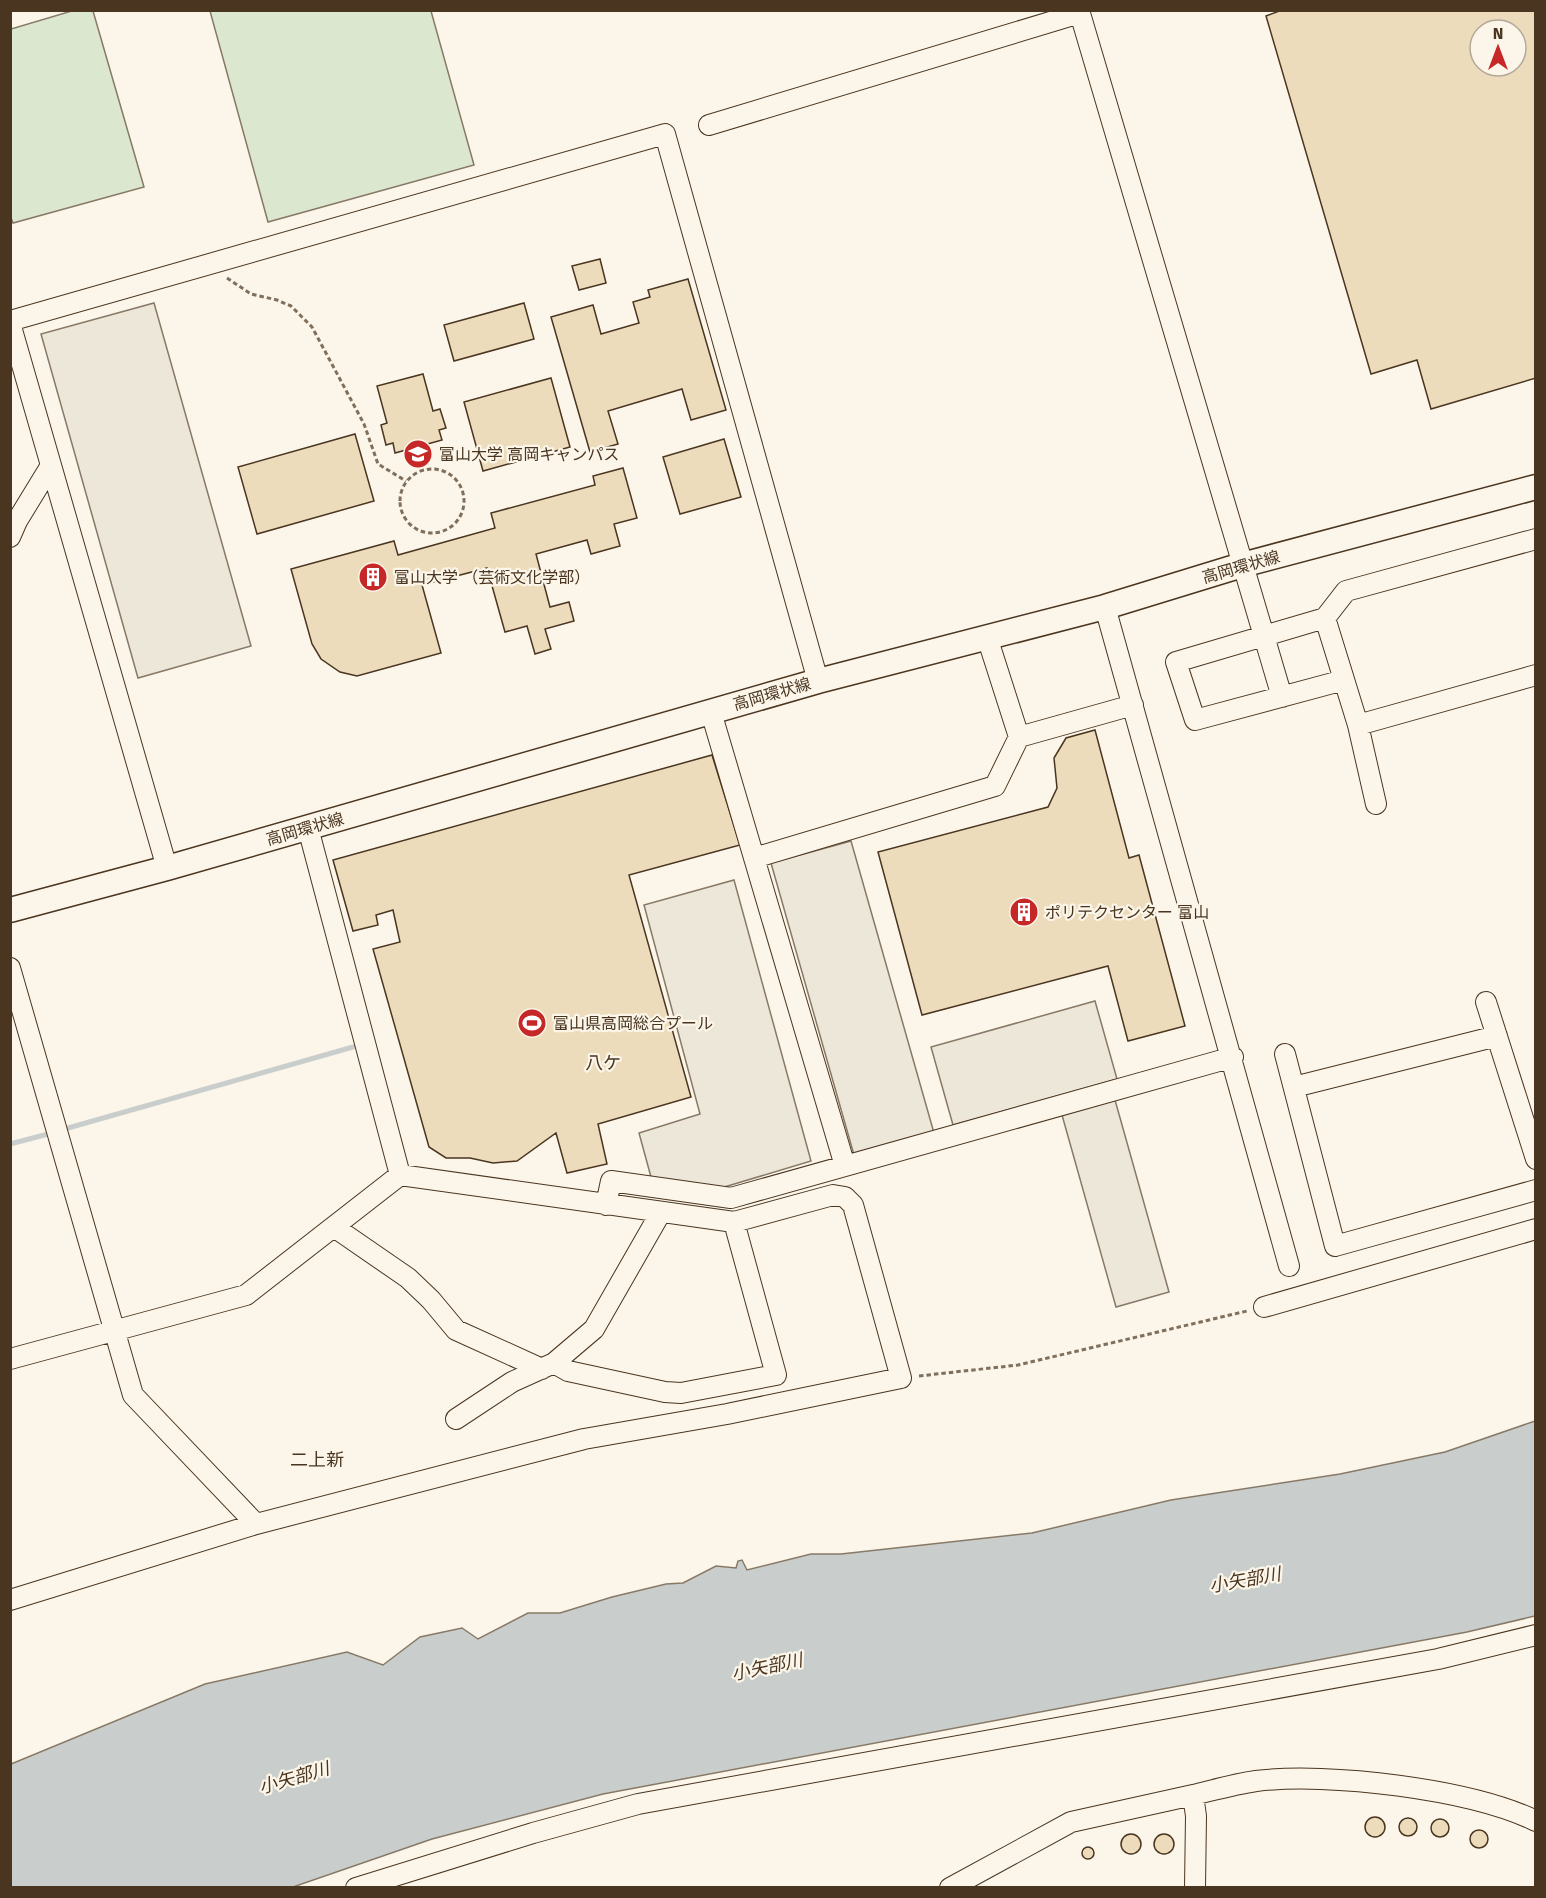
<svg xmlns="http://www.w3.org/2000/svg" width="1546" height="1898" viewBox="0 0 1546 1898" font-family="'Fira Sans','Noto Sans JP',sans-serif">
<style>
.green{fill:#dce7d0;stroke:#887966;stroke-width:1.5}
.parking{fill:#ede7d9;stroke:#887966;stroke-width:1.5}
.water{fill:#c9cecd;stroke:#887966;stroke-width:1.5}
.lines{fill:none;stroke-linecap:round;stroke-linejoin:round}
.stream{stroke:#c9cecd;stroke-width:5}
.building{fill:#ecdcbc;stroke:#4a3520;stroke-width:1.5;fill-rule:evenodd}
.minor-casing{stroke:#4a3520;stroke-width:22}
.major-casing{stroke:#4a3520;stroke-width:27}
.path{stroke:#7f6f5c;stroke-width:3;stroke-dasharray:4.5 3;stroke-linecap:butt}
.minor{stroke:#fbf6e9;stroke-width:20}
.major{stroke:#fbf6e9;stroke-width:24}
.labels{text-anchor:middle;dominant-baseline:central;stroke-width:4.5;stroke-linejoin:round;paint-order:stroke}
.poi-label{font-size:16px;fill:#4a3520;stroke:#fbf6e9;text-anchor:start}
.street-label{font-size:16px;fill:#4a3520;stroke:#fbf6e9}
.neighbourhood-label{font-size:18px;fill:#4a3520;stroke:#fbf6e9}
.water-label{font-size:18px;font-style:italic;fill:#4a3520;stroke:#fbf6e9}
</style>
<rect width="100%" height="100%" fill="#fbf6e9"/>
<path class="green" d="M75,10L93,11L144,187L13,223L10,215L11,29Z
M210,11H431L474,165L268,222Z"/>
<path class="parking" d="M154,303L251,646L138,678L41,334Z
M851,841L934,1133L854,1155L771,863Z
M734,880L811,1161L721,1188L651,1177L639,1133L700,1114L644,905Z
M1095,1001L1117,1079L953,1125L931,1047Z
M1115,1100L1169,1292L1116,1307L1062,1115Z"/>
<path class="water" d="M1535,1421V1616L1467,1632L603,1794L432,1839L293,1887H11V1764L205,1684L347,1652L383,1665L420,1637L462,1628L478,1639L528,1613H560L612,1597L666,1584L683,1583L716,1566L736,1568L738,1561L742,1560L747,1570L811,1554H841L1032,1533L1171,1500L1340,1474L1445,1452Z"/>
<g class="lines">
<path class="stream" d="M61,1130L353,1047
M10,1144L52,1133"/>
</g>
<path class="building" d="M1536,10V378L1431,409L1417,360L1371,374L1266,16L1282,10ZM1480,30H1516V66H1480Z
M600,259L606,283L579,290L572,266Z
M688,279L726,410L691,420L682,389L608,411L618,444L590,452L551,317L593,305L601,334L639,323L633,302L650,297L648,290Z
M524,303L534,339L454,361L444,325Z
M423,374L433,411L440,409L446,428L439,430L442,440L395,453L393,443L386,445L381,425L387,423L377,386Z
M551,378L570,447L483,471L464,402Z
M355,434L374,501L257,534L238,467Z
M724,439L741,497L680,514L663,457Z
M623,468L637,518L614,524L620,546L591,554L587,540L536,554L550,607L569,602L574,621L545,629L551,649L535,654L527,626L505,632L487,568L422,585L441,653L357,676L340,672L321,659L312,644L291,569L394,541L398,555L495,528L491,513L595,485L593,476Z
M1095,730L1129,858L1139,855L1185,1026L1128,1041L1108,966L922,1015L878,852L1048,807L1057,788L1054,758L1066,738Z
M712,755L740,845L629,875L691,1097L598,1124L607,1164L567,1173L556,1133L517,1161L493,1163L470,1158H446L429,1147L373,949L400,942L393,910L376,915L378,925L353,931L333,860Z
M1365 1827a10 10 0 1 1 20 0a10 10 0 1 1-20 0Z
M1399 1827a9 9 0 1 1 18 0a9 9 0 1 1-18 0Z
M1431 1828a9 9 0 1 1 18 0a9 9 0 1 1-18 0Z
M1470 1839a9 9 0 1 1 18 0a9 9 0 1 1-18 0Z
M1121 1844a10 10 0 1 1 20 0a10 10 0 1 1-20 0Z
M1154 1844a10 10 0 1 1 20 0a10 10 0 1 1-20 0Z
M1082 1853a6 6 0 1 1 12 0a6 6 0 1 1-12 0Z"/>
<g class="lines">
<g class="minor-casing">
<path id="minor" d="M1079,10L1282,697
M709,125L1080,13
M10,321L665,134L818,681
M10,323L167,868
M10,537L17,521L50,467
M1105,607L1289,1266
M1325,618L1358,725L1376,804
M987,637L1019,737
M1344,680L1195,720L1176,662L1325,618L1346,591L1536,539
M711,712L845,1166
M1358,725L1536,675
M308,828L400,1175
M754,858L995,786L1019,737L1133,705
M10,968L133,1395L256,1524
M1486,1002L1536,1159
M1285,1054L1335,1246L1536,1190
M1294,1087L1497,1036
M606,1205L611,1181L731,1198L1233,1057
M334,1227L408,1278L431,1300L456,1330L542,1369
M1264,1307L1536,1229
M10,1359L246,1295L400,1175L734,1222L833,1195L845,1197L853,1205L901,1378L727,1414L584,1439L256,1524L10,1600
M554,1363L568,1371L665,1392L681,1393L776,1375L734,1222
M456,1419L512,1382L554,1363L594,1329L661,1212
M1193,1795C1214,1790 1235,1784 1256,1781C1328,1772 1470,1789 1536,1821
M356,1888L533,1833L638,1804L1438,1659L1536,1635
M950,1888L1071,1822L1193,1795L1196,1816L1195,1888"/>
</g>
<g class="major-casing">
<path id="major" d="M10,910L167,868L818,681L1105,607L1242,565L1536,487"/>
</g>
<path class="path" d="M227,278L251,294L277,300L291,306L312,327L364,424L378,464L406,481
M400 501a32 32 0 1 1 64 0a32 32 0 1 1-64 0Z
M919,1376L1018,1365L1247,1311"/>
<use href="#minor" class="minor"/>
<use href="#major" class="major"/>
</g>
<defs>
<g id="university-disc" transform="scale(1.5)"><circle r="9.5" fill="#c62828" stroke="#fbf6e9"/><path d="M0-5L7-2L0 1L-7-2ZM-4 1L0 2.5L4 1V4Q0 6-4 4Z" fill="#fff"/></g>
<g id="building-disc" transform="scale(1.5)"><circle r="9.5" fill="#c62828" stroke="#fbf6e9"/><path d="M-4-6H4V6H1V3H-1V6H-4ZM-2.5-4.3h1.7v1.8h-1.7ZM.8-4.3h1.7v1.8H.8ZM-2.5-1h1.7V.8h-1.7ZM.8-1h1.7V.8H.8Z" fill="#fff"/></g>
<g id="stadium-disc" transform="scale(1.5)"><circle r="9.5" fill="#c62828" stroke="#fbf6e9"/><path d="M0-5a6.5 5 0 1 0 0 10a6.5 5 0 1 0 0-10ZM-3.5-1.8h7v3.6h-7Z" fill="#fff"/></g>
</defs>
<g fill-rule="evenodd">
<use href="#university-disc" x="418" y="454"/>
<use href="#building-disc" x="373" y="577"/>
<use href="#building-disc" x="1024" y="912"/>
<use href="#stadium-disc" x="532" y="1023"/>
</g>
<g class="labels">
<g class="poi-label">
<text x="439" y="454">富山大学 高岡キャンパス</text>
<text x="394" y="577">富山大学 （芸術文化学部）</text>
<text x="1045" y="912">ポリテクセンター 富山</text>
<text x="553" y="1023">富山県高岡総合プール</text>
</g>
<g class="street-label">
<text transform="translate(1241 567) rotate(-16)">高岡環状線</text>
<text transform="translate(772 694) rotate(-16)">高岡環状線</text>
<text transform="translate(305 829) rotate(-16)">高岡環状線</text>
</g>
<g class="neighbourhood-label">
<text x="603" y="1063">八ケ</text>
<text x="317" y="1460">二上新</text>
</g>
<g class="water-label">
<text transform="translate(1245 1580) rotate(-10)">小矢部川</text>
<text transform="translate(767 1667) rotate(-12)">小矢部川</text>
<text transform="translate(294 1778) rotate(-16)">小矢部川</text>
</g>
</g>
<rect width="1546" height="1898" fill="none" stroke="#4a3520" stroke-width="24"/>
<g transform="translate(1498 48)"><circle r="28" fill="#fbf6e9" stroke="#b4a999" stroke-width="1.5"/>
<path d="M0-4.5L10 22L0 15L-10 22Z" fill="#c62828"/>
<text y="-9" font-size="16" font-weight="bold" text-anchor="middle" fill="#4a3520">N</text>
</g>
</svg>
